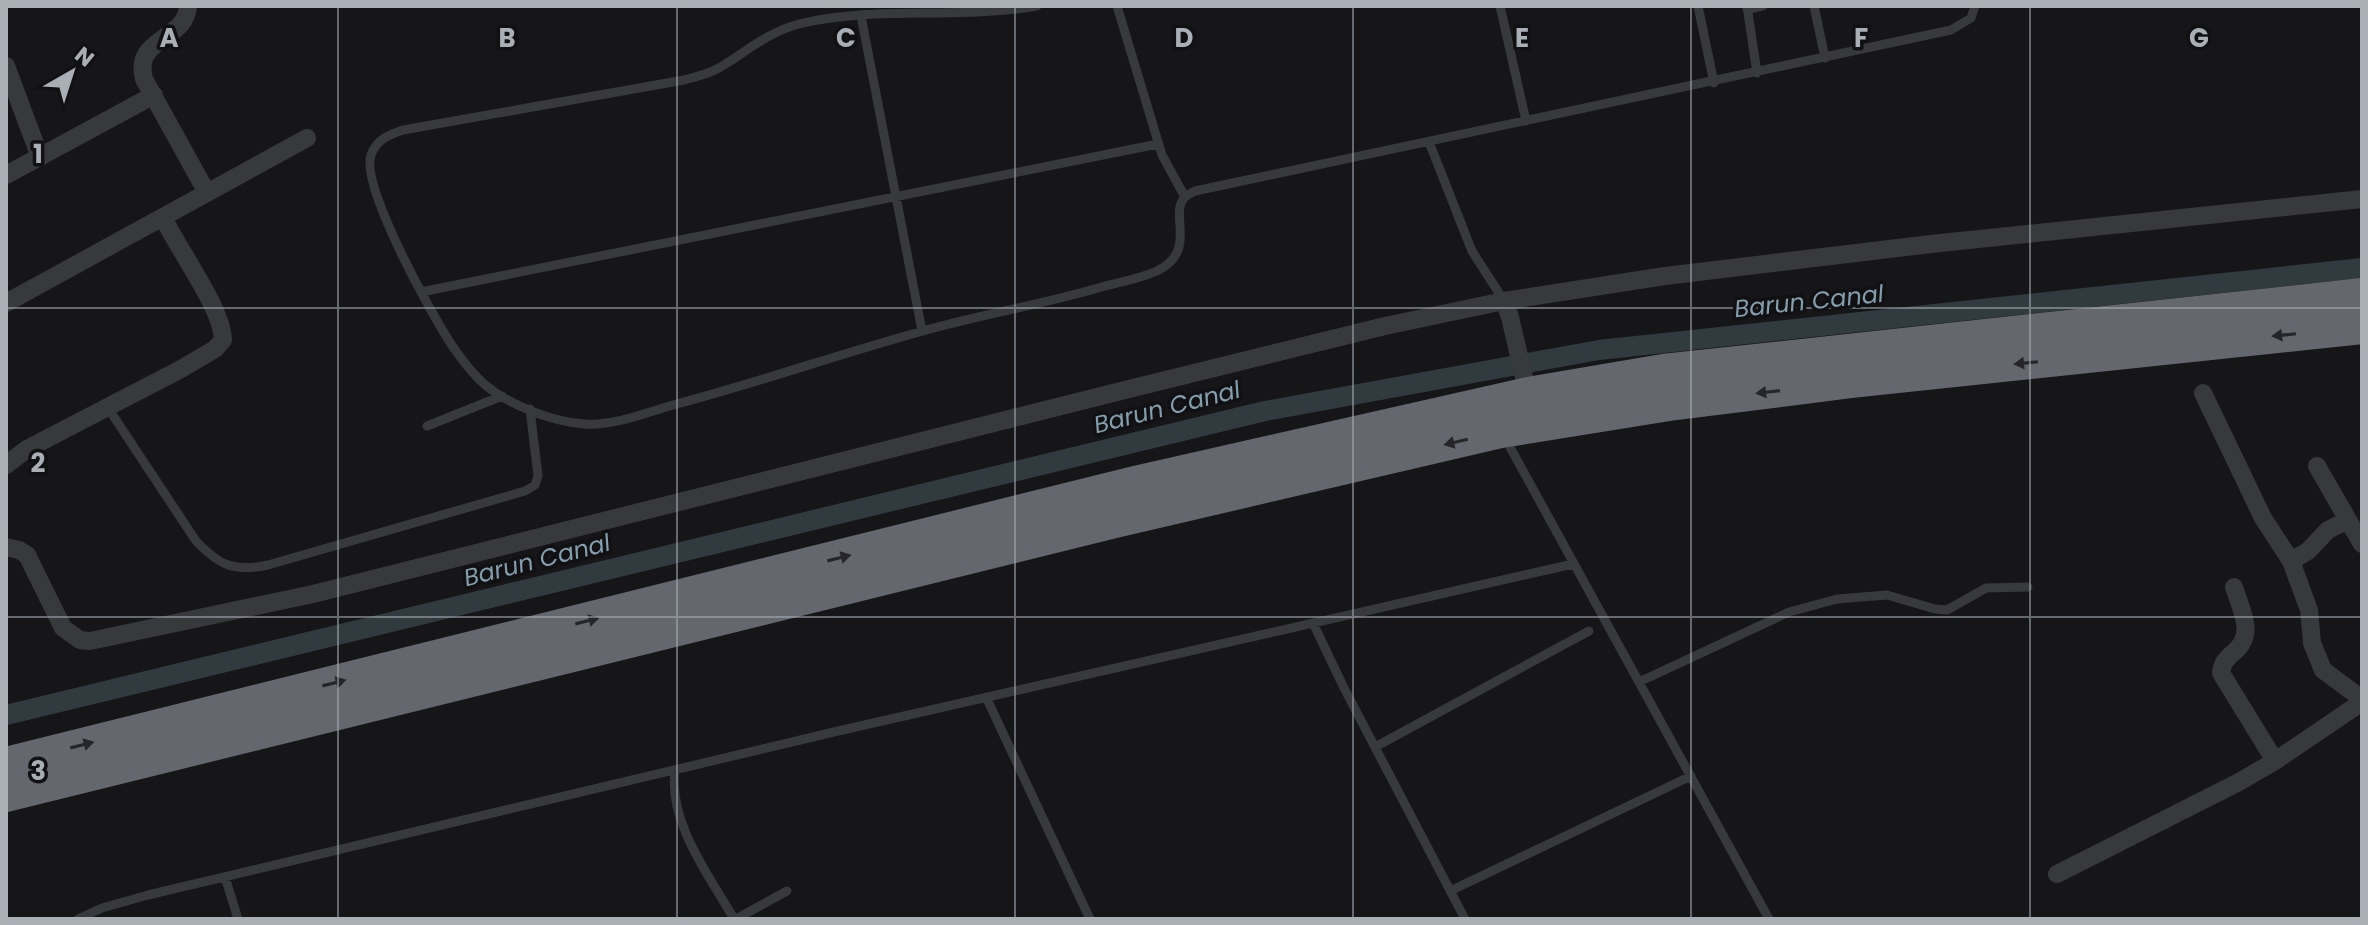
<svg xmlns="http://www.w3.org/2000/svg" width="2368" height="925" viewBox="0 0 2368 925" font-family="Poppins,sans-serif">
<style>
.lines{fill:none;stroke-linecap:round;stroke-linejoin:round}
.canal{stroke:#313a3f;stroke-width:20}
.lane{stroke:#38393c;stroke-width:9}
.street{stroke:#38393c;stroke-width:18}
.highway{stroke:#64676d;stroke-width:34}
.oneway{fill:#26262a}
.grid{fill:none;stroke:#aaafb6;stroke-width:2;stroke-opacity:0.55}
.labels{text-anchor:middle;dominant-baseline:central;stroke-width:7;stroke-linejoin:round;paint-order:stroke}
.water-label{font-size:24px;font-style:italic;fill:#859ead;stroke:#111113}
.grid-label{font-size:26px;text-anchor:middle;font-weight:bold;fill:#aaafb6;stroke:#111113;stroke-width:7;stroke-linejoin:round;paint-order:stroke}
</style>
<rect width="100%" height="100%" fill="#161618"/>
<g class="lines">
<path class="canal" d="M6,715L1265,411L1599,350L2362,268"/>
<path class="lane" d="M1037,6C958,20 877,5 799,24C768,32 746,52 719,68C708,74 696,77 684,80L403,130C389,135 377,139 371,155C360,186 433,317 453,347C462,360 473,374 484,384C509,405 552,422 585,424C614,426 645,413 673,405C757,383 839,354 923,331C983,314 1045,304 1105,286C1122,282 1141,278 1157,271C1199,250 1168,215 1185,197C1188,194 1192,193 1195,191L1951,30L1971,18L1975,6
M1117,6L1162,155L1185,197
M1500,6L1526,121
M1698,6L1714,83
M1747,6L1757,73
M1814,6L1825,58
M1747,10L1763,6
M861,16L922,331
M1429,142L1472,251L1504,301
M421,292L1158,144
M108,408L196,541C220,566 234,572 268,565L525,491L535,485L538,476L530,409
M427,426L502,396
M1505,438L1769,919
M1313,623L1343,686L1465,919
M1639,682L1789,612L1837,599L1887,595L1935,609L1947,610L1986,588L2028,587
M986,697L1090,919
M1375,747L1589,631
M675,770C668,823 709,875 734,919
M225,877L238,919
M1450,891L1691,776
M78,919L102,908L148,895L838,731L1573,564
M736,919L787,891"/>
<path class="street" d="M188,6C186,41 133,37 144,79L207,193
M6,66L40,157
M6,175L154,95
M1504,301L1510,317L1528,394
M6,303L307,138
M2203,393L2263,518L2291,561L2309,610L2312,643L2323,670L2362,699
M6,465L27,449L181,369L215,349L223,340C222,307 178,250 163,217
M2348,520L2362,544
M6,547L19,550L27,555L63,628L80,640L90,641L313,594L1125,390L1385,326L1504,301L1665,276L1931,244L2362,199
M2291,561L2308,551L2328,530L2348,520L2317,466
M2234,587C2241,610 2256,634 2234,652C2226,659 2222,663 2221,673L2275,761
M2057,874L2239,782L2275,761L2362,702"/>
<path class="highway" d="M6,764L1135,483L1528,394L1663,371L2362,295
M6,795L1115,521L1501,431L1669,404L1852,381L2362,327"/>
</g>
<defs><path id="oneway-solid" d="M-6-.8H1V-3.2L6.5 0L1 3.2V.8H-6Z" transform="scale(2)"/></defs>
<g class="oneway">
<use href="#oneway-solid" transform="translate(2284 335) rotate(174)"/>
<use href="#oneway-solid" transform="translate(2026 363) rotate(174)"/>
<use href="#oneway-solid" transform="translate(1768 392) rotate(173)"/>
<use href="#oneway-solid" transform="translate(1456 442) rotate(167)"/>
<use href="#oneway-solid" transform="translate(839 558) rotate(-14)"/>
<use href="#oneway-solid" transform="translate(587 621) rotate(-14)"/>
<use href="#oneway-solid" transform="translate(334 683) rotate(-14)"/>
<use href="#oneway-solid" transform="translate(82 745) rotate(-14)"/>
</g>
<path class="grid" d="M338,6V919M677,6V919M1015,6V919M1353,6V919M1691,6V919M2030,6V919M6,308H2362M6,617H2362"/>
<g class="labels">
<g class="water-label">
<text transform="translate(1809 301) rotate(-6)">Barun Canal</text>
<text transform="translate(1167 407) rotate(-14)">Barun Canal</text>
<text transform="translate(537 560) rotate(-14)">Barun Canal</text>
</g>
</g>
<g class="grid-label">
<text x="169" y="47">A</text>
<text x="507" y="47">B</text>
<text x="846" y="47">C</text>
<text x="1184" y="47">D</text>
<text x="1522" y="47">E</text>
<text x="1861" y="47">F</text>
<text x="2199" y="47">G</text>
<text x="38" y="163">1</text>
<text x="38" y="472">2</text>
<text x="38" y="780">3</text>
</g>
<rect width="2368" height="925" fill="none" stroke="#aaafb6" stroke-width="16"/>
<g transform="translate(72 72) rotate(39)" stroke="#111113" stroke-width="6" paint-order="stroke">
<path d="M0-6L14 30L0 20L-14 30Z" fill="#aaafb6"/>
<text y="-12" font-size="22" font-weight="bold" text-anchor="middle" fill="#aaafb6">N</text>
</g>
</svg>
